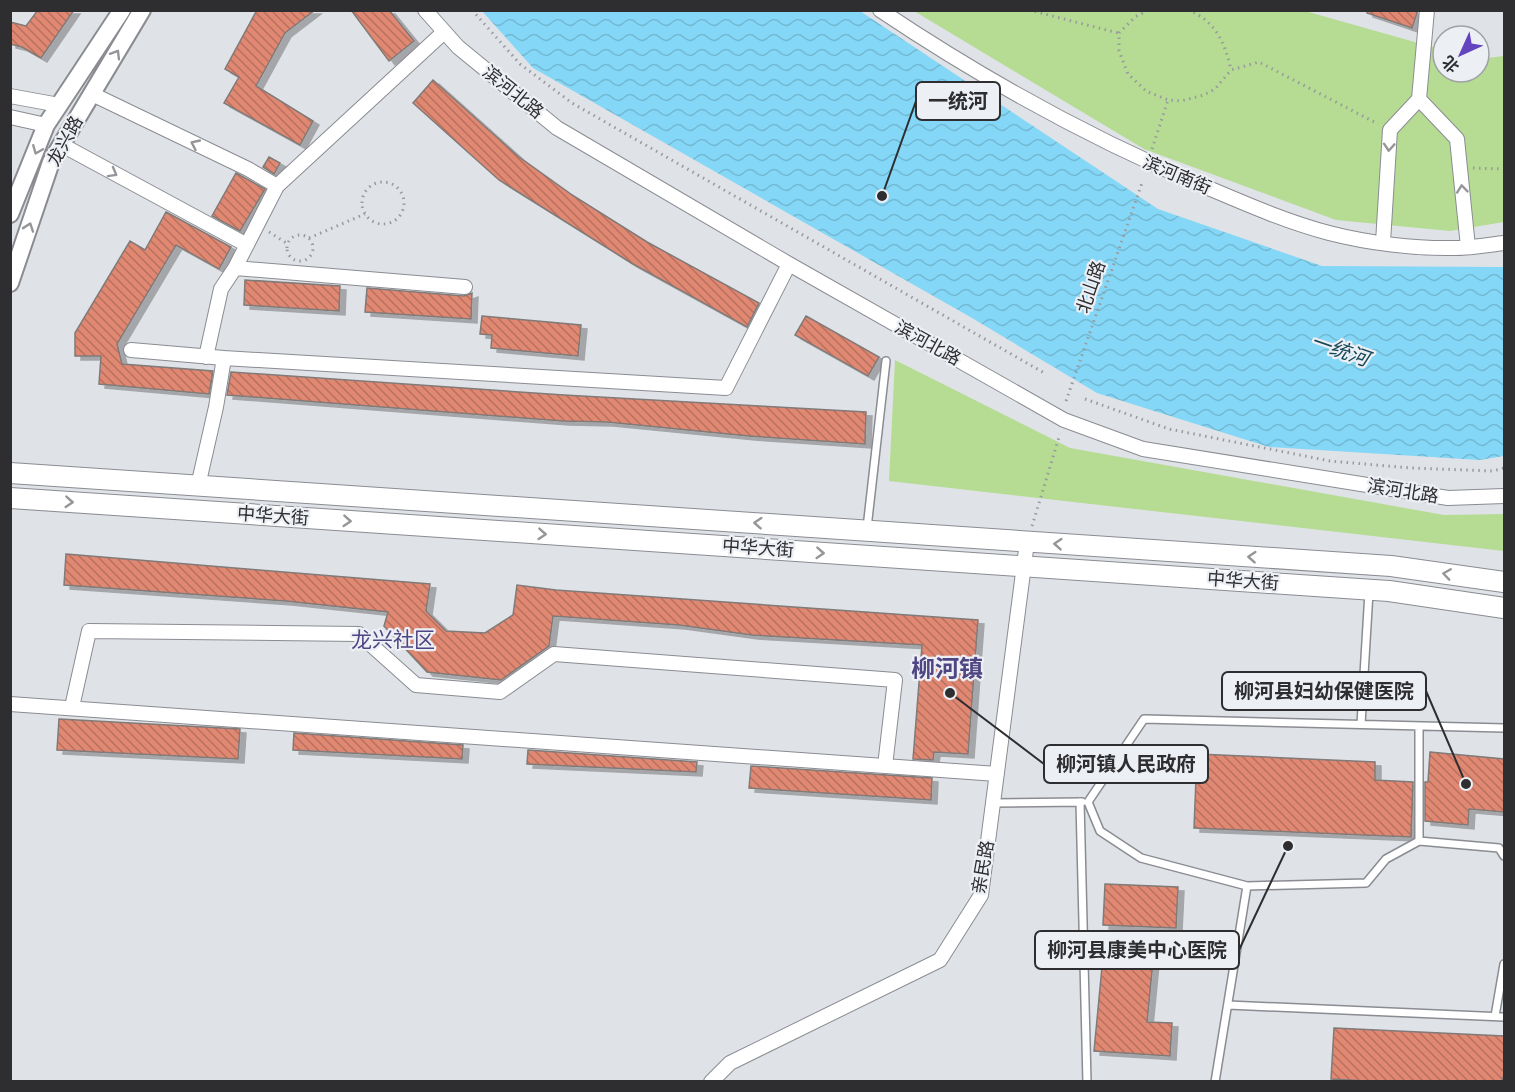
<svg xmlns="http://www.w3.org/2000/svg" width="1515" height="1092" viewBox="0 0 1515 1092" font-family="'DM Sans','Noto Sans SC',sans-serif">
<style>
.park{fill:#b5dc92}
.water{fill:url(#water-waves)}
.building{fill:url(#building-back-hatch);stroke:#807a78;stroke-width:1.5;filter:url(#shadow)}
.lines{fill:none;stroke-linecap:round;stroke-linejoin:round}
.service-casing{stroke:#8a8c92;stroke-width:10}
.minor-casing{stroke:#8a8c92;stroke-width:16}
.tertiary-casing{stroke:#8a8c92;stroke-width:20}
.secondary-casing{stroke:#8a8c92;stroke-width:22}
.path{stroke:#989a9e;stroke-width:3;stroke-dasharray:1.5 4.5;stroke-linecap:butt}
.service{stroke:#fff;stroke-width:7}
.minor{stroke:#fff;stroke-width:14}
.tertiary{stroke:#fff;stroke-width:16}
.secondary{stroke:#fff;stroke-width:20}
.path-bridge{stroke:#989a9e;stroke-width:3;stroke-dasharray:1.5 4.5;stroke-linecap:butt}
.oneway{stroke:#969698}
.labels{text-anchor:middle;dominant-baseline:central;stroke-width:4.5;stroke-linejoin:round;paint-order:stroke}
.street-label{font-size:18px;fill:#2e2e31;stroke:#eceff4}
.water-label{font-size:20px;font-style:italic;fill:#164757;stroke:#eceff4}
.quarter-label{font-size:21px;fill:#4f4583;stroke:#eceff4}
.district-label{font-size:24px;font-weight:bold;fill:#4f4583;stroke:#eceff4}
.leader{fill:none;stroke:#2e2e31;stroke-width:2}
.callout-dot{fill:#2e2e31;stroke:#eceff4;stroke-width:2}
.callout{fill:#eceff4;stroke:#2e2e31;stroke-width:2}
.callout-label{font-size:20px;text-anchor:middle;font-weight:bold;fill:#2e2e31}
</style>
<defs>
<pattern id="water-waves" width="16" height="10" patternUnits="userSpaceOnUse" patternTransform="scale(1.5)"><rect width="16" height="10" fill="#84d7f6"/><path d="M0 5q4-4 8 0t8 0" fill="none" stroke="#72b9d3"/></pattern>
<pattern id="building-back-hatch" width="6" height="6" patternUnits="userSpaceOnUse" patternTransform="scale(1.5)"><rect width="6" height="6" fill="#e18872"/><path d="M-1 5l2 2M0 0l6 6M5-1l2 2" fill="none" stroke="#b7705e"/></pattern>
<filter id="shadow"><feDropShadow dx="6" dy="4" stdDeviation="0" flood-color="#0004"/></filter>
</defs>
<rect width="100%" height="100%" fill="#dfe2e7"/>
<path class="park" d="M914,11H1305L1443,50V72H1479V59L1504,56V222L1450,231L1336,220L1144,149Z
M895,360L1070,448L1444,515L1504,514V551L889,481Z"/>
<path class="water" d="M482,11H860L1158,209L1322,266L1504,267V456L1480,460L1269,447L1097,393L972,318L533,68Z"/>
<path class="building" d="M38,10H74L41,58L22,47L10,44V22L26,26Z
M257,10H315L285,33L256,86L313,121L300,145L224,103L239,77L225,69Z
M351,10H389L414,41L389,61Z
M1367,10H1418L1412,28L1367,13Z
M433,80L519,157L572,195L647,242L759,303L747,327L633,264L499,180L413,103Z
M269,157L280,163L274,174L263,167Z
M236,173L265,189L240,231L212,216Z
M166,212L231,247L219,269L176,245L117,344L122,364L213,371L209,394L99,384L101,356H75V333L130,241L145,250Z
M245,280L340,286L339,311L244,305Z
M367,288L464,296L472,293L471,319L365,312Z
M482,316L581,325L578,356L491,348L492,335L480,334Z
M806,316L879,357L868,376L795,335Z
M231,372L564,395L866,412L865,444L749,436L607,422L563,421L227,395Z
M66,554L430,584L426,611L446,631L485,633L513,615L517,585L556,590L978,620L968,754L934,752L933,760L913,759L922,645L752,635L679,625L553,616L549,646L501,680L427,672L384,626L388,612L286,601L64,585Z
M59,719L240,729L238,759L57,750Z
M294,733L463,745L462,759L293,750Z
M528,750L697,762L696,772L527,764Z
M1430,752L1504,759V812L1469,809L1468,825L1425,821V782H1428Z
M1197,754L1375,762V780L1413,782L1411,837L1194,828Z
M751,766L932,778L931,800L749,788Z
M1105,884L1178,887L1176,928L1103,925Z
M1104,946L1154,951L1147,1022L1172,1023L1170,1056L1094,1051Z
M1334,1028L1504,1036V1074L1502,1082H1383L1331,1079Z"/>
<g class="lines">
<g class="service-casing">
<path id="service" d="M867,528L886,361
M1361,724L1369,592
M1419,726V841
M1080,802L1087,1082
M993,803L1082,802
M1247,886L1366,883L1386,859L1419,841L1499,848L1504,856
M1228,1005L1504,1017
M1495,1016L1504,964
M1215,1082L1247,886L1141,858L1100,831L1088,802L1144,719L1504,728"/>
</g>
<g class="minor-casing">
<path id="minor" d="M425,10L458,47L557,128L789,264L1064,420L1143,449L1448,498L1504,496
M880,10C983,79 1091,139 1206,187C1246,204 1287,222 1329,233C1368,243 1415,249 1455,248C1471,248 1488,245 1504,243
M444,32L277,186L235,268L465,287
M92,94L248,169L277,186
M10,96L59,105
M1419,99L1457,139L1468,247
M10,117L46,125
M62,145L247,245
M1383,242L1390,130L1419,99L1427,10
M131,350L224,358L726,388L789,264
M206,357L221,289L235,268
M198,486L216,407L224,358
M10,704L997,774
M72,707L89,631L359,634L416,685L500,692L554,654L895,680L885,766
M711,1082L730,1063L940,960L981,895L1027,542"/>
</g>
<g class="tertiary-casing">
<path id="tertiary" d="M10,214L46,125L122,10
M10,283L51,162L142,10"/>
</g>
<g class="secondary-casing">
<path id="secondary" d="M10,473L1391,566L1504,582
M10,498L1389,591L1504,608"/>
</g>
<path class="path" d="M472,10L520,64L572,103L1046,374
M1029,10L1118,33
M1148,10L1135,17L1119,33V51L1128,74L1146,91L1168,100L1181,101L1204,95L1215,89L1231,70L1259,62L1378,124
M1188,10C1216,21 1225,43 1231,70
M1152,149L1168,100
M1473,168L1504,169
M362 203a21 21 0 1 1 42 0a21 21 0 1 1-42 0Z
M269,232L288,244
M287 248a13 13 0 1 1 26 0a13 13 0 1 1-26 0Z
M309,238L365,214
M1085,399L1169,429L1330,461L1411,468L1493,471L1504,468
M1032,526L1060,434"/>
<use href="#service" class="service"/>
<use href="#minor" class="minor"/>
<use href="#tertiary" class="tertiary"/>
<use href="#secondary" class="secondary"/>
<path class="path-bridge" d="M1066,401L1142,183"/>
</g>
<defs><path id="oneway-chevron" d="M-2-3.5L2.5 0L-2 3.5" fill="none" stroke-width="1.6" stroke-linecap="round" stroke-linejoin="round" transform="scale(1.5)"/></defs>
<g class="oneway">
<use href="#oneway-chevron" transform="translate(116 54) rotate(-59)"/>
<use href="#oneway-chevron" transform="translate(195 144) rotate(-155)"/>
<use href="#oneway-chevron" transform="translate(1389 147) rotate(94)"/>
<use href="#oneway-chevron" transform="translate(37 150) rotate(112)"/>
<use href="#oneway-chevron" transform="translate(113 173) rotate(29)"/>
<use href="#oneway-chevron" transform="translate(1462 189) rotate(-96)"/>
<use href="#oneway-chevron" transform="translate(29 227) rotate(-71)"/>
<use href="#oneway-chevron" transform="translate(69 502) rotate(4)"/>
<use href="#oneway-chevron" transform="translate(347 521) rotate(4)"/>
<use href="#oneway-chevron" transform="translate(758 523) rotate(-176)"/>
<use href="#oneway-chevron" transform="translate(542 534) rotate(4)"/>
<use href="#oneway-chevron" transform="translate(1058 544) rotate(-176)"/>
<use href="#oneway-chevron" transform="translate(820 553) rotate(4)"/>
<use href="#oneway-chevron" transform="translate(1252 557) rotate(-176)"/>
<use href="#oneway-chevron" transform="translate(1447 574) rotate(-172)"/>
</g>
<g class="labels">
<g class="street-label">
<text transform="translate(513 92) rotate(39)">滨河北路</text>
<text transform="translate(65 141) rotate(-61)">龙兴路</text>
<text transform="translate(1177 175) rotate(23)">滨河南街</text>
<text transform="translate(1091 287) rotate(-71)">北山路</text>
<text transform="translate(928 343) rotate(29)">滨河北路</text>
<text transform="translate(1403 491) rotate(9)">滨河北路</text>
<text transform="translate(273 516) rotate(4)">中华大街</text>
<text transform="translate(758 548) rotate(4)">中华大街</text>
<text transform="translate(1243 581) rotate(4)">中华大街</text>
<text transform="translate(983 867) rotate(-80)">亲民路</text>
</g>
<g class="water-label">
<text transform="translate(1340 350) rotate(19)">一统河</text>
</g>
<g class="quarter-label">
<text x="393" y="640">龙兴社区</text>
</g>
<g class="district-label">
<text x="947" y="668">柳河镇</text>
</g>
</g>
<path class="leader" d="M882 196L916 101M1466 784L1426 691M950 693L1044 764M1288 846L1239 950"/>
<g class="callout-dot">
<circle cx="882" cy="196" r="6"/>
<circle cx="1466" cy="784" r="6"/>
<circle cx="950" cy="693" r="6"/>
<circle cx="1288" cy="846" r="6"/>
</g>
<g class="callout">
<rect x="916" y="82" width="84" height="38" rx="6"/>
<rect x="1222" y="672" width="204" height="38" rx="6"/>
<rect x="1044" y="745" width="164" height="38" rx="6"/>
<rect x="1035" y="931" width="204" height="38" rx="6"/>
</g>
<g class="callout-label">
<text x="958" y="108">一统河</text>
<text x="1324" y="698">柳河县妇幼保健医院</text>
<text x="1126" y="771">柳河镇人民政府</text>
<text x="1137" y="957">柳河县康美中心医院</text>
</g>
<rect width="1515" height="1092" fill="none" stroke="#2e2e31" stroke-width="24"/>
<g transform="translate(1461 54) rotate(225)"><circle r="28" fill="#eceff4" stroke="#a0a2a6" stroke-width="1.5"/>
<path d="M0-4.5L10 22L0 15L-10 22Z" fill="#6245be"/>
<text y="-9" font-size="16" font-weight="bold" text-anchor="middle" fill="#2e2e31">北</text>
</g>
</svg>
